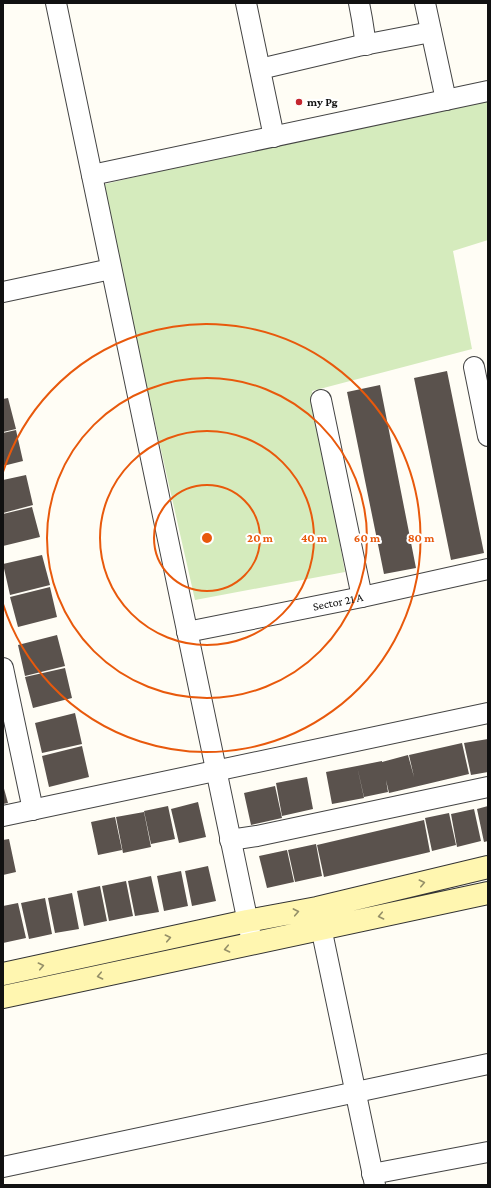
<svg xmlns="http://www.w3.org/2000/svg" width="491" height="1188" viewBox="0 0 491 1188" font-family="'Crimson Pro',serif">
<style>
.green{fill:#d5ebbd}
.building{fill:#5a524d}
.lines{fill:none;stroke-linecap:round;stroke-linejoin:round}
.street-casing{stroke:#444;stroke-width:22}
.secondary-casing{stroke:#333;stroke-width:24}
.street{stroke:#fff;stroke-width:20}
.secondary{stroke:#fff6b0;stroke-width:22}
.oneway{stroke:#948f68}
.ring{fill:none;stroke:#e8590c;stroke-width:2}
.poi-dot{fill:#c4262e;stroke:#fff;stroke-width:1.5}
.labels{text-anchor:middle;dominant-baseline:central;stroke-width:4;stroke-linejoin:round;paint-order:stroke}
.poi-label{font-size:12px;font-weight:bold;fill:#111;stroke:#fff;text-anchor:start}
.street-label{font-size:12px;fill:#111;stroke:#fff}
.centre{fill:#e8590c;stroke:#fff;stroke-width:2}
.ring-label{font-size:12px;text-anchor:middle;font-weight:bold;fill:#e8590c;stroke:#fff;stroke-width:4;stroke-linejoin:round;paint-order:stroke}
</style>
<rect width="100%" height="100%" fill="#fffdf5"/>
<path class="green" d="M488,93V240L453,251L472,349L312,391L345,572L195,600L101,185Z"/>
<path class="building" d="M447,371L484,553L451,560L414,378Z
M380,385L416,568L384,574L347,392Z
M8,398L16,429L3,432V399Z
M16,430L23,461L3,466V433Z
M26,475L33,505L3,513V480Z
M32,507L40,537L3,546V514Z
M42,555L50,585L10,595L3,564Z
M50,587L57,617L18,627L10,597Z
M57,635L65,666L25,676L18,645Z
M65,668L72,698L33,708L25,677Z
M75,713L82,744L42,753L35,723Z
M488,739V772L471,775L464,743Z
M462,743L469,774L389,793L386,780L388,792L364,797L357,766L382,761V762L408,755L414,777L409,755Z
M82,746L89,777L49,787L42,756Z
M357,766L364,798L332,804L326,772Z
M307,777L313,809L282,816L276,783Z
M3,785L8,803L3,804Z
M275,786L282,818L251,825L244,793Z
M198,802L206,837L179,843L171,809Z
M168,806L175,839L151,844L144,811Z
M488,806V841L484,842L477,809Z
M474,809L481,841L457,847L451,814Z
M144,812L151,847L123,853L116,817Z
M449,813L456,845L432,851L425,818Z
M115,817L122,850L98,855L91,822Z
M424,820L430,852L324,877L317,845Z
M9,839L16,872L3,875V840Z
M316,844L322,876L295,882L288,850Z
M287,850L294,882L267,888L259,856Z
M208,866L216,901L192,906L185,871Z
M181,871L188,906L164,911L157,876Z
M151,876L159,912L135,916L128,881Z
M126,881L133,916L109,921L102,886Z
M100,886L107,921L84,926L77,891Z
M72,893L79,929L55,933L48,898Z
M45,898L52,934L29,939L21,903Z
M18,903L26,938L3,943V906Z"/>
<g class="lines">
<g class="street-casing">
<g id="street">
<path d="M56,3L251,937"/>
<path d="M246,3L274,137"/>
<path d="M359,3L362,19L366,45"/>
<path d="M425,3L446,100"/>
<path d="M260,69L358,46L431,32"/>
<path d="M92,175L488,91"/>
<path d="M3,292L111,269"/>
<path d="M474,367L488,436"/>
<path d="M321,400L362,597"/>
<path id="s1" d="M187,632L362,597L488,569"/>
<path d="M3,668L33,810"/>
<path d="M3,816L488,713"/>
<path d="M230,840L257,836L488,787"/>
<path d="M318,913L375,1185"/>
<path d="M3,1167L488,1064"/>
<path d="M372,1174L488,1152"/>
</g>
</g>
<g class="secondary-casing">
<path id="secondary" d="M3,974L247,921L317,908L488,867
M3,997L488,893"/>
</g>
<use href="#street" class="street"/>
<use href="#secondary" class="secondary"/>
</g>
<defs><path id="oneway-chevron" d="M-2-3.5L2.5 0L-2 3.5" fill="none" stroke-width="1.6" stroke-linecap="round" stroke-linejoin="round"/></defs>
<g class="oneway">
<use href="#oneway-chevron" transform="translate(422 883) rotate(-13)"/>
<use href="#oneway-chevron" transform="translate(296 912) rotate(-11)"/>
<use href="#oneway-chevron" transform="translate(381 916) rotate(168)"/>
<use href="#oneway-chevron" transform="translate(168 938) rotate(-12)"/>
<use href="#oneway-chevron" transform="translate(227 949) rotate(168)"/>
<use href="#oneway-chevron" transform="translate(41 966) rotate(-12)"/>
<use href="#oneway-chevron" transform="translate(100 976) rotate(168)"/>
</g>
<g class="ring">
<circle cx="207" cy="538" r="53"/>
<circle cx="207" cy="538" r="107"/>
<circle cx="207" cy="538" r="160"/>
<path d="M3 472A214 214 0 1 1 3 604"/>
</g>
<circle class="poi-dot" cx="299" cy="102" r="4"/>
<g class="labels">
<g class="poi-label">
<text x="307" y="102">my Pg</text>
</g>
<g class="street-label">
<text stroke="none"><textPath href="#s1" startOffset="154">Sector 21 A</textPath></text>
</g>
</g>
<circle cx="207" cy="538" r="6" class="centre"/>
<g class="ring-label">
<text x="260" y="542">20 m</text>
<text x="314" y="542">40 m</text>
<text x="367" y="542">60 m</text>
<text x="421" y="542">80 m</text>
</g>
<rect width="491" height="1188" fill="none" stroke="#111111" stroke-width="8"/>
</svg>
